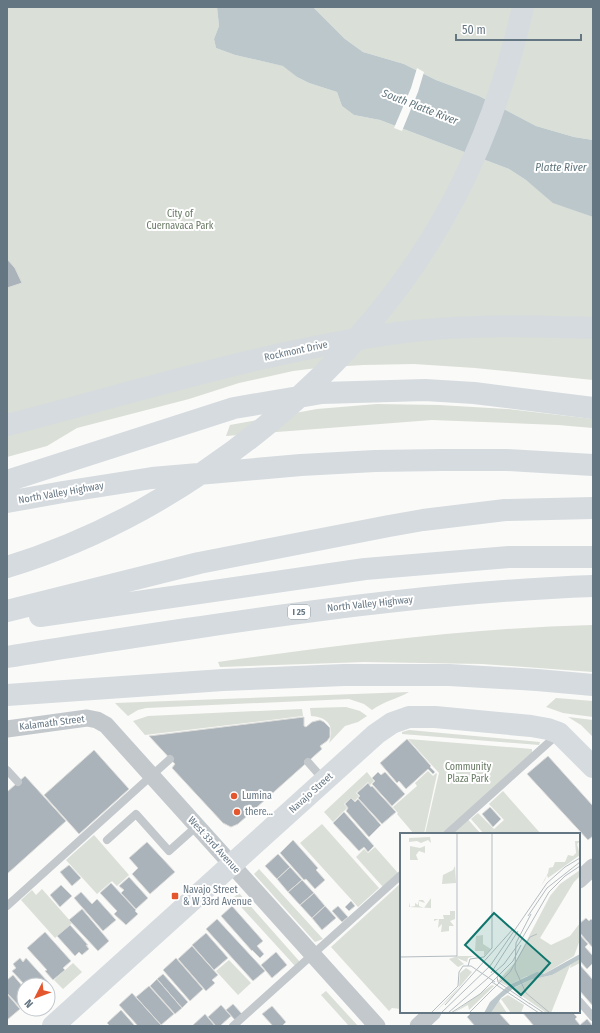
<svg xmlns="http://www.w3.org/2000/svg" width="600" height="1033" viewBox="0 0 600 1033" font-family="'Fira Sans Condensed',sans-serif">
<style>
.green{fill:#dadfd7}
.water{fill:#bbc7cb}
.pier{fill:#fafaf8}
.building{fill:#aab3b9;stroke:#dcdcda}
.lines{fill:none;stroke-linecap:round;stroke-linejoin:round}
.lane{stroke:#c3c8cc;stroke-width:8}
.street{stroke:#c3c8cc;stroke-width:17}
.secondary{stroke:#d6dbdf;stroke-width:22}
.highway{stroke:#d6dbdf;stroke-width:22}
.poi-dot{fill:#e4572e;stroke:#fff;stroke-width:1.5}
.labels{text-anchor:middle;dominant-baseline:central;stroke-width:4;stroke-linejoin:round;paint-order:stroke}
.shield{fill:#fff;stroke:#939fa8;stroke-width:1}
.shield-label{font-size:9px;font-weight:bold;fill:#657683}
.park-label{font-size:10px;fill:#687a64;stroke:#fff}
.street-label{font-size:10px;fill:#657683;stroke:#fff}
.poi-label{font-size:10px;fill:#657683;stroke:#fff;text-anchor:start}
.water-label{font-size:11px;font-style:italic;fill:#60757c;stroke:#fff}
.inset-road{fill:none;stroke:#b5bdc2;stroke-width:1}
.view{fill:#0f766e;fill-opacity:0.15;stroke:#0f766e;stroke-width:2}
.inset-edge{fill:none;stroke:#657683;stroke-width:2}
</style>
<rect width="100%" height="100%" fill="#fafaf8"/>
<path class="green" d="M7,7H217L219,26L214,39L216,48L235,55L284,66L297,77L309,83L337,92L342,106L354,115L380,120L509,169L526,180L555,203L593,217V380L475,368L414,364L363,365L317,368L293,371L239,383L189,399L77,428L47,446L7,457Z
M313,7H593V140L574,137L536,126L479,96L436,80L404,64L363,52L345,39Z
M377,404L439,405L507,409L593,419V428L558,425L432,420L226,436L230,425L317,409Z
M593,625V672L482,664L364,662L220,667L218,662C343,645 467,628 593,625Z
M409,692C397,699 384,701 372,710L364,704L349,699L146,708L138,710L128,716L115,703Z
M556,698L593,701V717L563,713L546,707Z
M346,707L360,711L367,716L358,722L345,726L329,743C335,726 328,717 311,716L310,708Z
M302,709L303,716L145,735L133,721L148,716Z
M568,717L593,720V737L581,725Z
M409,730L540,742L539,745L402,734V732Z
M408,739L532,749V753L464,815L481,834H425L439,773Z
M428,771L433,776L436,773L437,774L424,834H414L397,814L398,813L393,807L417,786L415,783Z
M367,772L374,781L370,785L368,782L356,793L359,796L355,801L351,798L344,804L347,808L333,822L324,812Z
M503,791L541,834H484L471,819L478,813L494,829L504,820L489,804Z
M322,824L379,888L358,907L300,843Z
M94,835L129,875L117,886L112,881L97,894L66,860Z
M375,847L398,873L383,887L356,857L364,849L368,853Z
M259,869L323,939L315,942L254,874Z
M401,883V1009L392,1008L389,1011L331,947Z
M42,889L72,923L55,938L21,900L32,890L36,895Z
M239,893L300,962L295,966L233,898Z
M229,960L251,983L238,995L216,971Z
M73,963L82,972L63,989L54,980Z
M326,991L358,1026H349L321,995Z"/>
<path class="water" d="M217,7H313L345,39L363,52L404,64L436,80L479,96L536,126L574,137L593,140V217L553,203L526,180L509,169L380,120L354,115L342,106L337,92L309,83L297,77L283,66L235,55L216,48L214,39L219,26Z"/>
<path class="pier" d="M417,68L424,72L418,92L402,131L394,128L411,88Z"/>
<path class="building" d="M7,259L15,268L22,283L7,288Z
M304,717V726L306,727L312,722L320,720L324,722L330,728V737L327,741L320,746L322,749L238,824L231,827L223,823L172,768L175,764L149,736Z
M407,739L431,766L430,767L435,772L433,774L428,769L406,789L399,781L397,783L380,763Z
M94,750L129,789L79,834L44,795Z
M548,756L593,806V836L588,840L527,774Z
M378,772L381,775L385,772L405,794L392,806L372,784L375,781L372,778Z
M25,776L66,821L7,874V792Z
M368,783L371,787L372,786L396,812L382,824L358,798L360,796L357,793Z
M351,798L355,802L358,799L381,825L369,837L346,811L348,808L345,804Z
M490,807L501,819L493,827L482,814Z
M344,812L374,846L368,852L364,847L359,851L333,823Z
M293,840L318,868L316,870L325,880L315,889L306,879L304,880L280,853Z
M147,842L175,872L150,894L132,874L138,868L129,858Z
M278,854L290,867L277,879L265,866Z
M69,865L81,878L72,886L60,872Z
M290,867L302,880L288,892L277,879Z
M129,877L148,898L136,909L121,893L124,890L119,886Z
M302,880L314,893L300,905L288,892Z
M111,883L136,910L135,911L138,914L126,925L114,914L117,911L100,893Z
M61,885L72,896L60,907L50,895Z
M81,892L92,904L97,899L116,920L103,931L74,898Z
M314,893L325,906L312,918L300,905Z
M351,901L355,906L349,911L345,907Z
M232,906L263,941L257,946L264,954L260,958L252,950V951L221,916Z
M325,906L336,918L322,930L312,918Z
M338,906L348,917L342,922L332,911Z
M82,909L109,941L98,951L69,920Z
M586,918L589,921L591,919L593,921V948L579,932V924Z
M217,919L265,971L253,981L206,929Z
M70,925L88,945H86L89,949L82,955L79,952L75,956L57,936Z
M45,932L71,961L63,968L65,970L53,980L45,971L47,970L27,948Z
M206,933L228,958L214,970L192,945Z
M579,934L588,944L585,947L593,956V963L587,969L579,960Z
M192,946L218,975L212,980L215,983L206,991L178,959Z
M276,952L287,965L272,978L261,965Z
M20,958L23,962L26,958L48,982L45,985H25L12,971L16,968L13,964Z
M176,958L203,989L190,1001L163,970Z
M579,964L593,980V1006L579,990Z
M163,974L188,1002L182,1008L157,979Z
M13,975L24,988V1005L21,1008L7,993V980Z
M157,979L182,1008L175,1014L150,986Z
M149,986L174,1014L161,1025L136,997Z
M132,993L162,1026H138L119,1005Z
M7,994L20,1009L7,1020Z
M233,1004L242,1014L235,1020L226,1010Z
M221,1005L231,1016L220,1026H216L208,1017Z
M272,1006L286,1022L282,1026H273L262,1014Z
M121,1010L135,1026H110L107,1023Z
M472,1012H498L511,1026H475L467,1017Z
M522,1012H572L577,1017L575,1019L580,1025L587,1019L593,1026H534Z
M205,1014L215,1026H192Z"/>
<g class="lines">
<path class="lane" d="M308,762L323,779
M7,770L18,782
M447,834L557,735
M107,840L136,814L169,851L197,826
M7,906L170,759
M579,1001L593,1017
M233,1026L401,875"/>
<path class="street" d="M7,729L87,718L97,720L106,725L377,1026
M579,880L593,867
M418,1026L433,1012"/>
<path class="secondary" d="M7,425C136,392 265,351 397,333C462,324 528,326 593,328
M53,1026L376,734L392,723L409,717H435L531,726L548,729L559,733L593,767"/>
<path class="highway" d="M7,481L234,408L322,393L425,390L474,393L593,408
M7,502L63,492L152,478L301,465L375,461L442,460H507L593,465
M7,567C190,511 365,369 454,199C486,138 508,74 523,7
M7,611L199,563L389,526L423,520L505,510L593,508
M40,616L365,569L509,557H593
M7,657C67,647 127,638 187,629C321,609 457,591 593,586
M7,695L223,680L344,675H449L537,680L593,685"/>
</g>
<g class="poi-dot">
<circle cx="234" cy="796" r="4"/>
<circle cx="237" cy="812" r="4"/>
<rect x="171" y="892" width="8" height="8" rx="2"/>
</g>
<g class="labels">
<rect class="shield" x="288" y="605" width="22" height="14" rx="3"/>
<g class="shield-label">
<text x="299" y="612">I 25</text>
</g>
<g class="park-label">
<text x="180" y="214">City of<tspan x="180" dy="12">Cuernavaca Park</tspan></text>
<text x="468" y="767">Community<tspan x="468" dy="12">Plaza Park</tspan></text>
</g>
<g class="street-label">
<text transform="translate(296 351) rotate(-12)">Rockmont Drive</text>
<text transform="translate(61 493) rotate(-10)">North Valley Highway</text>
<text transform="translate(370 604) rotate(-6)">North Valley Highway</text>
<text transform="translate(52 723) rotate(-7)">Kalamath Street</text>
<text transform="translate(311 793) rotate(-42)">Navajo Street</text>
<text transform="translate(214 845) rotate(48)">West 33rd Avenue</text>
</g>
<g class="poi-label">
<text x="242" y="796">Lumina</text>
<text x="245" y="812">there...</text>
<text x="183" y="890">Navajo Street<tspan x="183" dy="12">&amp; W 33rd Avenue</tspan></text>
</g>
<g class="water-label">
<text transform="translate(420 107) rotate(21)">South Platte River</text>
<text x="561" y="167">Platte River</text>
</g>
</g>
<g transform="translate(400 833)">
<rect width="180" height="180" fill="#fafaf8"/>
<path d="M30,4L31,10L28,7L21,10L17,8L9,9V5ZM175,8H180L177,11L180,22L148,45L147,42L145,47L141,53L148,40L149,35L153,34L155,29H165L168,22L173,23L176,20ZM10,13L20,15L25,13V20L19,18L16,22L18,27H10ZM55,33L56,50L42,51L43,42L53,37ZM180,37V43L174,49L140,105L151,112L170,103L180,90V107L174,123L144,141L127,143L107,153L98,148L116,128L150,63L160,51ZM31,65V75L9,74V69L10,74L15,73V70L18,72L19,67H23L25,70L19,68V73L24,75ZM50,78H55V86L50,88L54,93H49V98L41,99L42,91L38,95L39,86L34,88V86H44L43,82H50ZM83,102V111L91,116L84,123V118H75L76,103ZM58,123H74L68,125L67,129L57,125L64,131L58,134L49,126ZM180,126V130L170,135L171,130L151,180L145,179L112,156L130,147L152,142L169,130ZM66,135L72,139L52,163L34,180L59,154L60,140ZM92,152L94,153L69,177L68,172L53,180ZM108,162L124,172L121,180H111L101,166ZM99,168L107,180H91Z" fill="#dadfd7"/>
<path d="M180,121V126L152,142L130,147L115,154L101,165L91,180H84L90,169L109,152L137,139L144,141Z" fill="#bbc7cb"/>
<path class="inset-road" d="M131,81L116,110L115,136L126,160L150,180M128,83L147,55L180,29M0,124L57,123V0M68,133L70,126L84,124L92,115V0M91,140L118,98M97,144L98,149L130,171M92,149L139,180M129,170L144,180M45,172L113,96M31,180L58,153L59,139L63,133H71L95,149M41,180L90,133L147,50L165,34L180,25M48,180L104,131L120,109L149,59L165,43L180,33M51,180L80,161L113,128L121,112M69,180L110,139L130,104L137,101"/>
<path class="view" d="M94,80L150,130L121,162L65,112Z"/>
<rect width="180" height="180" class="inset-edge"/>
</g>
<rect width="600" height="1033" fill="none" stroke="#657683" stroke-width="16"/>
<g transform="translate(36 997) rotate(228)"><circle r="19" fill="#ffffff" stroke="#c1c8cd"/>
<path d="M0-3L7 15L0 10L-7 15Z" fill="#e4572e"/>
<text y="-6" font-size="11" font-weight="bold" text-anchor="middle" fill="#657683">N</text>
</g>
<path d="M456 34v6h125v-6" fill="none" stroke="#657683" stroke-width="2"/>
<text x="462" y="34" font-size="12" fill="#657683" stroke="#ffffff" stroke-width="3" paint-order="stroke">50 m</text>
</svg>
